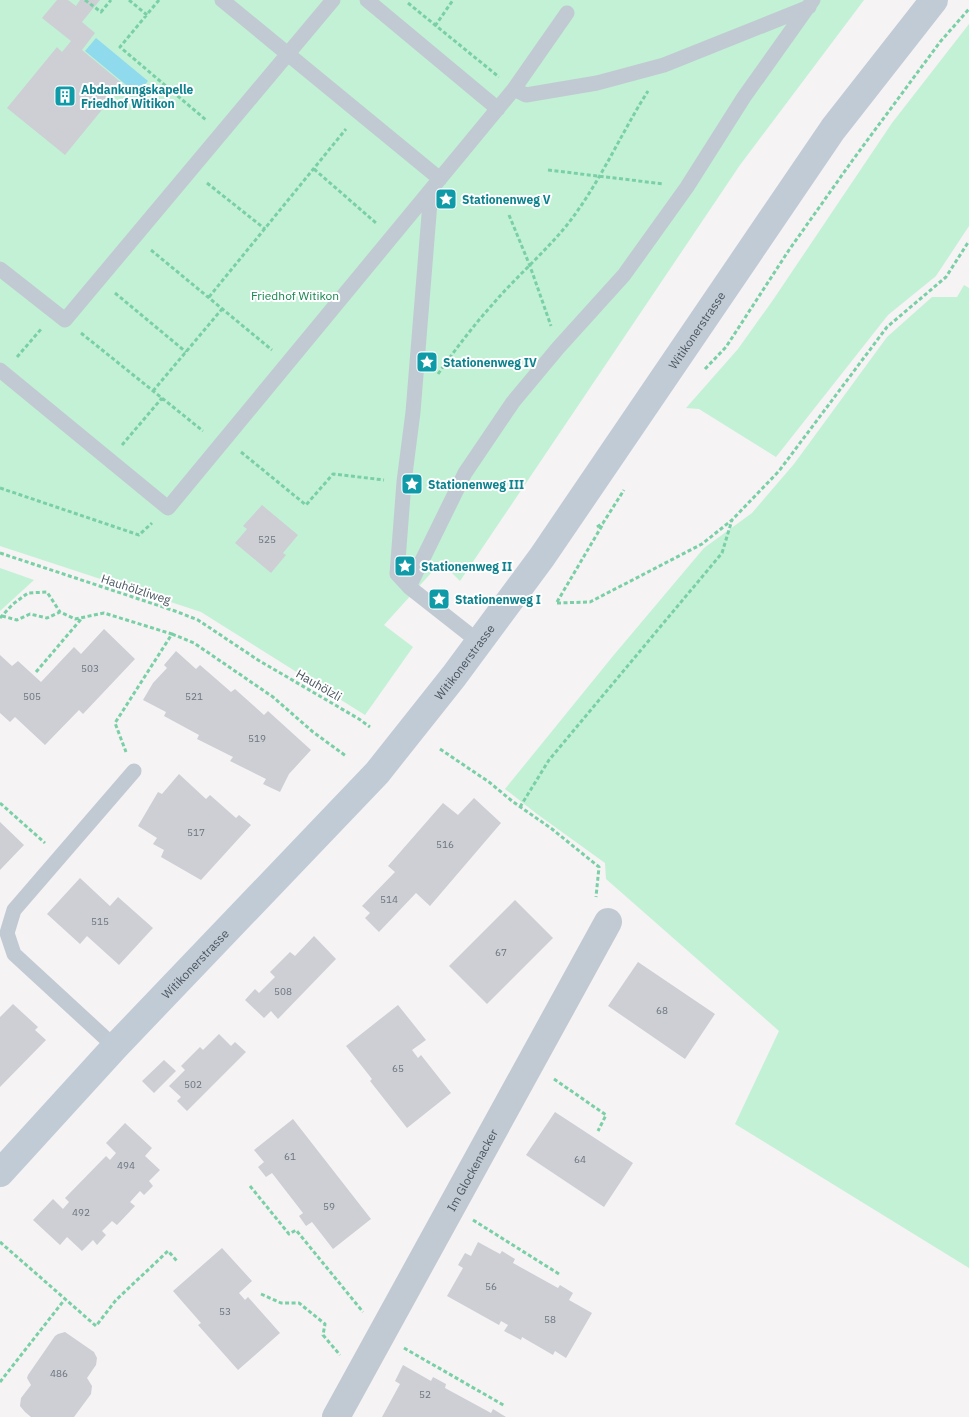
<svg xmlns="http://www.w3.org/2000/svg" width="969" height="1417" viewBox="0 0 969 1417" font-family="'IBM Plex Sans',sans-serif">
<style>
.green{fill:#c3f1d5}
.water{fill:#90daee}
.building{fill:#cdcfd5}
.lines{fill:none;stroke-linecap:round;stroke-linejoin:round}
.path{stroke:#7ad0a6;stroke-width:3;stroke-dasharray:4 2.5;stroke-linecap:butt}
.service{stroke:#c1cad2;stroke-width:15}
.minor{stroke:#c1cad2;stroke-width:28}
.secondary{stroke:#c1cbd6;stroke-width:28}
.labels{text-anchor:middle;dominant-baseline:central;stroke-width:4;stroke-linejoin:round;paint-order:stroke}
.number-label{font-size:10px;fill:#6b747e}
.culture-label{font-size:12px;font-weight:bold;fill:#0d838f;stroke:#fff;text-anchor:start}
.park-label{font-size:12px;fill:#17864f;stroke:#fff}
.street-label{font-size:12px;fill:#4a5661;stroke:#fff}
</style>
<rect width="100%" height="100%" fill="#f5f3f3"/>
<path class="green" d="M0,0H864L740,165L460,581L441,562L384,625L413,647L365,715L201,612L0,546Z
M969,24V226L936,276L888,315L776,457L699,409L686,408L738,349L773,300L892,123Z
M964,285L969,288V1268L735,1124L779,1031L606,879L605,863L537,814L505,789L613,656L704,548L752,513L794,464L887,337L932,297H957Z
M0,568L34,580L0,611Z"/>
<path class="water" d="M96,38L148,81L137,94L85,51Z"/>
<path class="building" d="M57,0H68L76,6L80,0H100L82,22L95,33L82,50L123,84L65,155L7,108L57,47L62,52L71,41L42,18Z
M262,505L298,535L283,553L286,555L271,573L235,543L247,529L243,526Z
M104,629L135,659L83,714L79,710L45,745L15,717L10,722L0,713V655L12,666L18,661L41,682L74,647L81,654Z
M176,651L196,669L200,665L231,692L235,689L264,715L268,711L311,750L289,774L280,792L263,784L266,779L230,761L233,757L197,739L199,735L164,716L166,712L143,700L153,683L167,668L164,665Z
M179,774L206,799L210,795L236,818L239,815L251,825L201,880L161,857L164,850L153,844L157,838L138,826L158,792L162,794Z
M474,798L501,823L430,906L416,893L379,932L365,918L370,913L362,906L395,872L388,866L443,803L458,815Z
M0,822L24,845L0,870Z
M80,878L110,906L118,897L153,928L119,965L87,936L80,944L47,914Z
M515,900L553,938L487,1004L449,966Z
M314,936L336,959L278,1019L271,1011L264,1018L245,1000L255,989L259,993L275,977L270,972L290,952L295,956Z
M638,962L715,1014L685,1059L608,1006Z
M13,1004L38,1027L35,1030L46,1040L0,1087V1017Z
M398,1005L426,1040L412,1050L418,1058L421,1055L451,1093L407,1128L370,1081L372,1079L346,1046Z
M219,1034L231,1046L235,1042L246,1052L187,1111L177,1101L181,1097L169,1086L185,1070L181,1066L200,1047L203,1050Z
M164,1060L176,1071L154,1093L142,1081Z
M555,1112L633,1163L604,1207L526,1155Z
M293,1119L371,1219L333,1249L312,1222L306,1226L299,1216L303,1213L272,1173L266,1177L258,1167L264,1162L254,1150Z
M125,1123L152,1148L145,1156L160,1170L149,1181L153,1186L144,1195L140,1191L130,1202L135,1206L117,1225L112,1221L102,1231L106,1235L97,1245L93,1240L82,1251L67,1237L60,1245L33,1220L53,1199L63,1209L69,1202L65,1198L106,1156L110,1160L116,1153L106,1143Z
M478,1242L500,1254L502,1251L515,1259L513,1263L558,1288L560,1285L573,1293L569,1300L592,1313L566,1358L555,1351L553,1355L522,1337L521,1340L504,1331L508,1325L501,1321L499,1325L447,1296L463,1268L458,1265L465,1253L471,1256Z
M222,1248L252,1281L239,1293L245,1300L248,1297L280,1333L238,1370L198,1325L201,1323L173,1291Z
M65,1332L94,1352L97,1358L96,1365L87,1378L92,1386L91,1394L74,1417H31L25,1412L20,1406L21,1398L31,1385L27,1378L28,1375L55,1336L58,1334Z
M403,1365L431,1381L433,1377L446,1384L445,1388L491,1413L493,1409L506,1417H382L400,1384L395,1381Z"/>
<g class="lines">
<path class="path" d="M85,0L101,12L111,0
M129,0L147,15
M159,0L120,47L206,120
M408,3L499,77
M435,26L453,0
M314,169L376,223
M548,170L664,184
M207,183L265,229
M509,215L530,266L551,326
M151,250L272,350
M115,293L186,352
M209,297L346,129
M81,333L203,431
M17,357L42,328
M705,369L726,347L789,250L852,161L940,42L969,9
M438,374C455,350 473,326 492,305C516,277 544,253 567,225C600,183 620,135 648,91
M153,391L222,309
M122,445L162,398
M241,452L306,505L333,474L384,480
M0,488L139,535L152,523
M597,527L603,523L624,490
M0,553L175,611L198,620L258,660L359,719L370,727
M557,602L603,524
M557,603L590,602L702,544L732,520L779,471L887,327L946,277L969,241
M2,616L17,620L30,614L47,618L60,612L75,619L104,613L172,634L115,723L126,752
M0,618L13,604L28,593L47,592L60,612
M172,634L194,643L273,697L313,732L346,756
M36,672L82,618
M440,749L489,782L512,801L552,829L599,867L596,897
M0,803L45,843
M520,807L549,760L722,553L732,520
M554,1079L606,1115L598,1131
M250,1186L289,1234L296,1230L363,1312
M473,1220L559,1274
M0,1242L96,1326L116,1300L168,1251L177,1261
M261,1294L281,1303H299L325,1324L323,1335L340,1355
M404,1348L505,1406
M0,1382L65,1299"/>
<path class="service" d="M222,0L440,179
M367,0L498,109
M514,89L526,95L597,83L664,65L809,7
M431,190L413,412L404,482L397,574L409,587L479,642
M0,269L65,320L333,0
M0,370L168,508L514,89L567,13
M409,587L465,473L513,402L558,348L624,275L687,187L744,97L813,0
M115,1047L14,954L7,933L14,910L134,771"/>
<path class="minor" id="s1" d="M336,1417L608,922"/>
<path class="secondary" id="s2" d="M0,1173L115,1047L377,773L454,676L542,557L833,129L934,0"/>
</g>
<defs>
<g id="building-square" transform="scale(1.125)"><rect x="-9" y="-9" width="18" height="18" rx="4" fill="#0f9aa8" stroke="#fff"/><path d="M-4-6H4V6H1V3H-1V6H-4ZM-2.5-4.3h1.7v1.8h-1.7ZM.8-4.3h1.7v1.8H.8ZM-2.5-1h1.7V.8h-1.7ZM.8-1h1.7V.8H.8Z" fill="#fff"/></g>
<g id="sight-square" transform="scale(1.125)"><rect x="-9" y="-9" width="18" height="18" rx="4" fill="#0f9aa8" stroke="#fff"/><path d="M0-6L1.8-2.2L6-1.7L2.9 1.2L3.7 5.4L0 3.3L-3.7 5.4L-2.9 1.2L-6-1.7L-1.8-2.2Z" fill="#fff"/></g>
</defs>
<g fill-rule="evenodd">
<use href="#building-square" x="65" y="96"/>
<use href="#sight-square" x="446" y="199"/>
<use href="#sight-square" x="427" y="362"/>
<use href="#sight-square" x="412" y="484"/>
<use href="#sight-square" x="405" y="566"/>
<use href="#sight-square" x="439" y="599"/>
</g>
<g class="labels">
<g class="number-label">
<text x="267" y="539">525</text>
<text x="90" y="668">503</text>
<text x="32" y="696">505</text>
<text x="194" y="696">521</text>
<text x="257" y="738">519</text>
<text x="196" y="832">517</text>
<text x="445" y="844">516</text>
<text x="389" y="899">514</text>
<text x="100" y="921">515</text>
<text x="501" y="952">67</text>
<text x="283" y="991">508</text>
<text x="662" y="1010">68</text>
<text x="398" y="1068">65</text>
<text x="193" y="1084">502</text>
<text x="290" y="1156">61</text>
<text x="580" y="1159">64</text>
<text x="126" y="1165">494</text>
<text x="329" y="1206">59</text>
<text x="81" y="1212">492</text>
<text x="491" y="1286">56</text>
<text x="225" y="1311">53</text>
<text x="550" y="1319">58</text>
<text x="59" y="1373">486</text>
<text x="425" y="1394">52</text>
</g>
<g class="culture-label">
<text x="81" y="89">Abdankungskapelle<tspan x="81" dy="14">Friedhof Witikon</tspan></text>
<text x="462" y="199">Stationenweg V</text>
<text x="443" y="362">Stationenweg IV</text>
<text x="428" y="484">Stationenweg III</text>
<text x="421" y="566">Stationenweg II</text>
<text x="455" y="599">Stationenweg I</text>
</g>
<g class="park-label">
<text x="295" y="295">Friedhof Witikon</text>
</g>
<g class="street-label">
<text stroke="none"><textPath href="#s2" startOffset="1096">Witikonerstrasse</textPath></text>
<text transform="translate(136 589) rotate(18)">Hauhölzliweg</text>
<text stroke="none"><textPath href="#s2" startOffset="691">Witikonerstrasse</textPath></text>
<text transform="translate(319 685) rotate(30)">Hauhölzli</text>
<text stroke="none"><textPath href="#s2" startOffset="286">Witikonerstrasse</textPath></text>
<text stroke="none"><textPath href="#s1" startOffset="282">Im Glockenacker</textPath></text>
</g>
</g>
</svg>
